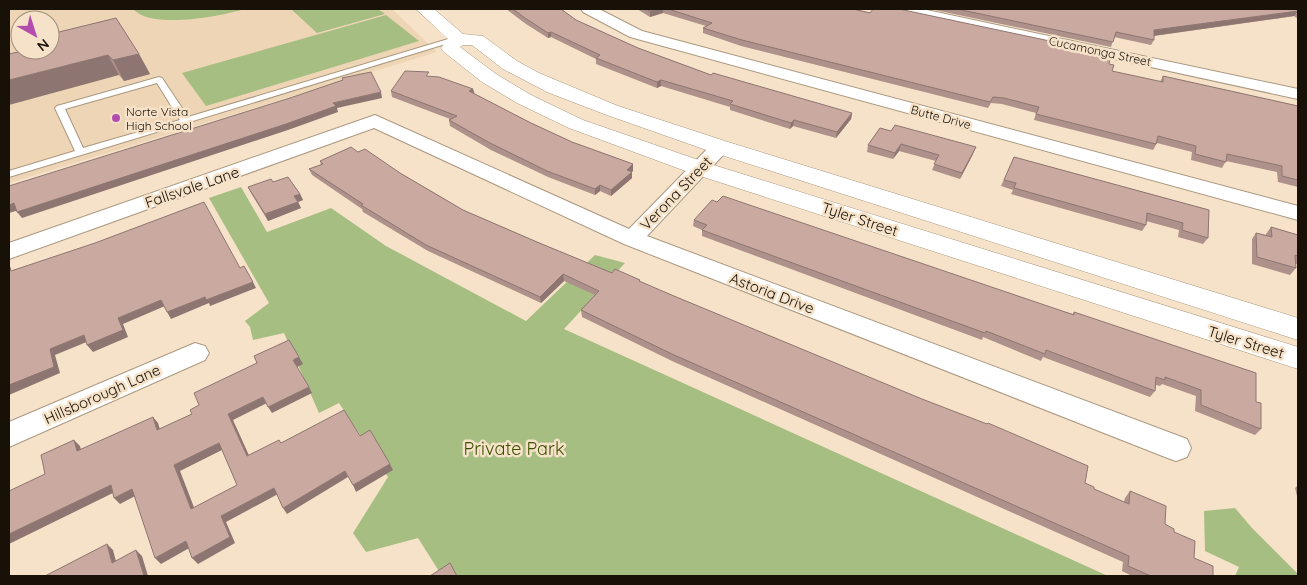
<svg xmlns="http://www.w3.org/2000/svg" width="1307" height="585" viewBox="0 0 1307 585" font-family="Quicksand,sans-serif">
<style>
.built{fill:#eed5b5;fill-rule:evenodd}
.green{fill:#a6be82}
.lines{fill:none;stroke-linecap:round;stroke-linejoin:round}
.lane-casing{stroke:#aa9880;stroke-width:2}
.street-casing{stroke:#aa9880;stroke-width:2}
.secondary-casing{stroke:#aa9880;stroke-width:1}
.lane{fill:#fff;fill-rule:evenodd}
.street{fill:#fff;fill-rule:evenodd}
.secondary{fill:#fff;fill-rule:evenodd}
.wall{fill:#ae918a}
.shaded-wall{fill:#8d7671}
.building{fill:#caa9a1;stroke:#8d7671;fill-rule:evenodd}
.poi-dot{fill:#b44cb0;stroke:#f6e2c8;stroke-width:2}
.labels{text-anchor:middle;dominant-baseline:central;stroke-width:5;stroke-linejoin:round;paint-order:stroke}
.far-street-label{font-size:12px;fill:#171108;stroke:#f6e2c8}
.far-poi-label{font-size:12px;fill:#171108;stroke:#f6e2c8;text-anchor:start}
.street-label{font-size:15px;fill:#171108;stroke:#f6e2c8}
.near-park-label{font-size:18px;fill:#3a5000;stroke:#f6e2c8}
</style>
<rect width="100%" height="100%" fill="#f6e2c8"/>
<path class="built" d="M9,9H392L437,52L9,183ZM20,20H50V50H20Z"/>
<path class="green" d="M133,9H245C221,16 152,30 133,9Z
M291,9H378L385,14L317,33Z
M386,15L419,41L206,106L182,73Z
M241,187L267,232L331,208L386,246L526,321L595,255L625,263L564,329L1108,576H442L418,538L366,552L353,533L388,477L339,403L319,413L284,333L253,340L250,327L245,321L269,303L209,198Z
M1235,508L1252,528L1298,574V576H1235L1239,567L1205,551L1204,511Z"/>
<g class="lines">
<g class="lane-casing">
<path id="lane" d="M455,37L462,39L9,177V171L75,151L55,108L57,106L159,77L162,78L188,117ZM157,83L180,120L83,148L65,109Z"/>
</g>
<g class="street-casing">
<path id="street" d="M581,9H599L642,31L1298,206V220L630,37L583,12Z
M895,9H922L1298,89V99L902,13L897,12Z
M375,115L629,229L713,143H727L730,147L727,151L647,236L1187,439L1191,448L1187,457L1176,461L1165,457L624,244L374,128L9,259V243Z
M195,343L205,346L209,353L205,360L9,447V422Z"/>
</g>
<g class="secondary-casing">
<path id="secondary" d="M416,9H434L463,34L483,36L517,61L539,73L618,106L728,142L1298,318V340L712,152L604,114L547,92L503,69L472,45H463L460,47L496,74L531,95L583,120L707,163L1298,347V369L691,173L569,128L517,103L482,82L444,52L441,48L448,39Z"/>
</g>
<use href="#lane" class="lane"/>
<use href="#street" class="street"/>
<use href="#secondary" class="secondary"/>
</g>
<path class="wall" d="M506,9H561L576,20L638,48L711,75L852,113L851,119L836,138L793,126L790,129L730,110V107L661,86L657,88L596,64V59L551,37L548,38L526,24Z
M637,9H853L1109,64L1112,71L1160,82L1163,76L1298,106V187L1278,182L1277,172L1226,161L1222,168L1191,160L1192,152L1157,143L1153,150L1034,120L1036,113L1002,104L991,103L988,108L741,46L703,33V28L706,26L663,13L650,17Z
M930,9H1298V19L1294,16L1154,36V40L1151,45L1114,37L1111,47Z
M9,54H139L150,74L124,81L119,75Z
M430,77L473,89L474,94L531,123L572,142L633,164V171L632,172V178L611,196L600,191L595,195L548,177L491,150L450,126L449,120L450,119L392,97L391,91Z
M880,128L973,154L960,179L932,170L936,161L899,151L893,159L867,152L868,145Z
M358,152L400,173L463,210L537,242L612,273L640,282L1085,483L1094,489L1124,502L1125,498L1130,491L1165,524L1174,532L1194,558L1213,576H1132L1122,571L1123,562L672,361L582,317L581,310L595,295L564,281L541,303L428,251L363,212L362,209L312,175L309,169L321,165L320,161Z
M1014,157L1209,210L1208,238L1203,244L1178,237L1179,230L1146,221V225L1142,231L1011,194L1013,190L1001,186Z
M248,187L300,194L303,200L298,202L301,208L268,221L251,193Z
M694,220L1073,314L1074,312L1256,402L1261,429L1255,435L1195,411L1196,396L1162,384L1160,386L1156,385L1155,391L1150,397L1043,357L1041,361L983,337L982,340L702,236V230L693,226Z
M1271,227L1298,235V264H1295L1296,268L1290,275L1252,264V239L1256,233L1266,235V234Z
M1298,485V500L1295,488Z"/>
<path class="shaded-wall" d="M659,9H663V13L650,17V11Z
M1298,11L1294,16L1152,36L1154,30Z
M551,32V37L548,38V33Z
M139,54L150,74L124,81L113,60Z
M108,55L119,75L9,105V80Z
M661,80V86L657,88V82Z
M473,89L475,95L469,91Z
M381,92L382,98L337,108L338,112L288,130L22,218L17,212L333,103Z
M852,113L851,119L836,138L837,132Z
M794,120L793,126L790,129L791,123Z
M901,144L899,151L893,159L895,153Z
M976,147L973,154L960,179L962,173Z
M633,164V171L627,176L632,172V178L611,196V190L627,170Z
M600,185V191L595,195V189Z
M300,194L303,200L298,202L301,208L268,221L265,214L294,196Z
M14,203L19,210L9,213V205Z
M563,274L564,281L541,303L540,297Z
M253,282L256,288L210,306L209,303L171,319L167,312L205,297Z
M161,300L165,306L123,324L128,337L93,352L87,345L118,318Z
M84,335L89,341L55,355L60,373L9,395V385L50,349Z
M299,357L303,364L297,367L293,360Z
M309,387L312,393L272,413L268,407Z
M263,397L267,403L233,420L252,462L247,456L228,414Z
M153,417L158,423L162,436L157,430Z
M74,440L80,446L83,457L77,451Z
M219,443L224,449L180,471L197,515L191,509L174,465Z
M390,464L393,470L356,492L353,485Z
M345,471L348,477L287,514L283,508Z
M111,485L117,491L9,544V534Z
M274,488L278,494L226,522L235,543L198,564L192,558L221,516Z
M132,489L137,495L120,504L114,498Z
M186,541L191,547L161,564L155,558Z
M107,544L113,550L118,569L112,563Z
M136,550L142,556L148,576H144Z"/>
<path class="building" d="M513,9H561L576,20L638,48L711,75L713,73L852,113L837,132L794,120L791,123L730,104L733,101L661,80L657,82L596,58L600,55L551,32L548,33L525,18Z
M646,9H659L650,11Z
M668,9H853L870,13L873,9H899L1111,54L1109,64L1114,65L1112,71L1163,82V76L1298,106V180L1282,176V166L1227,154L1226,162L1195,154L1196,146L1158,136L1156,144L1036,114L1039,107L1004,98L993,97L990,102L742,40L703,28L712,23Z
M957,9H1298V11L1154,30V40L1116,32L1113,42Z
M116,18L139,54L113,60L108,55L9,80V54L27,50H50V44L58,42L55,33Z
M405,71L429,72L426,76L439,77L473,89L469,91L531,123L572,142L633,164L627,170L632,172L611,190L600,185L595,189L547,171L490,143L449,120L457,116L391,91Z
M371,72L381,92L333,103L336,106L286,124L17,212L14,203L9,205V186L290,98L343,80L342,78Z
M895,125L976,147L962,173L934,164L939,155L901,144L895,153L868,145L880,128L891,131Z
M351,147L358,152L365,149L400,173L463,210L537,242L612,273L615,269L640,280L639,281L674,296L922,399L987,424L988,423L1088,466L1085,483L1094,487V489L1129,504L1130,491L1166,506L1165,524L1174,529V532L1195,541L1194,558L1213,566V576H1151L1128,566L1129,556L672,354L581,310L599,291L563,274L540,297L426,245L361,205L363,204L309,169L323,164L320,161Z
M1014,157L1209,210L1208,238L1182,230L1183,223L1147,213L1146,225L1014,188L1016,183L1004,180Z
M288,177L300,194L294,196L298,202L265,214L248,187L271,179L273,182Z
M723,196L1074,315V312L1256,373V402L1261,403V429L1201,405V390L1165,377V380L1156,377L1155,391L1046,350L1045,354L986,331L985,333L702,230L707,225L694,220L712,200L717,202Z
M204,202L240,268L244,266L253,282L206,300L205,297L167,312L161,300L118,318L123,330L87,345L84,335L50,349L54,367L9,385V268L10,267L11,271L95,243Z
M1271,227L1298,235V256L1295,255L1296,268L1257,257L1256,233L1272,237Z
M289,340L299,357L293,360L309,387L268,407L263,397L228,414L247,456L279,440L281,443L344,410L360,436L370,430L390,464L353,485L345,471L283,508L274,488L221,516L230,537L192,558L186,541L155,558L132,489L114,498L111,485L9,534V491L45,474L41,455L74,440L77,451L153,417L157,430L192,414L190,410L199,405L194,393L257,363L254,356ZM219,443L237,485L191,509L174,465Z
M107,544L112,563L136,550L144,576H45Z
M450,563L457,576H430Z"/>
<circle class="poi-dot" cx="116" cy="118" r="5"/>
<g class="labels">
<g class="far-street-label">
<text transform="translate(1100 51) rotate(12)">Cucamonga Street</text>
<text transform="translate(941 117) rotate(15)">Butte Drive</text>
</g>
<g class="far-poi-label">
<text x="126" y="111">Norte Vista<tspan x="126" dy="14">High School</tspan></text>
</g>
<g class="street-label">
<text transform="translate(192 187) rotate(-19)">Fallsvale Lane</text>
<text transform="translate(676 193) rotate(-46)">Verona Street</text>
<text transform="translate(860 219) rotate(18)">Tyler Street</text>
<text transform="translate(772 293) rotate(21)">Astoria Drive</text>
<text transform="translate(1246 342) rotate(17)">Tyler Street</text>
<text transform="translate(102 394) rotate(-24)">Hillsborough Lane</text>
</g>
<g class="near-park-label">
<text x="514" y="448">Private Park</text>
</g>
</g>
<rect width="1307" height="585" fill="none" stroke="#171108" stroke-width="20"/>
<g transform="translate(35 35) rotate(141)"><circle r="24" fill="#f6e2c8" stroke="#9d8e7b"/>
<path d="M0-4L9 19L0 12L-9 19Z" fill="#b44cb0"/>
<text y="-8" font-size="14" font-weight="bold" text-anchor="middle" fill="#171108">N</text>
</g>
</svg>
